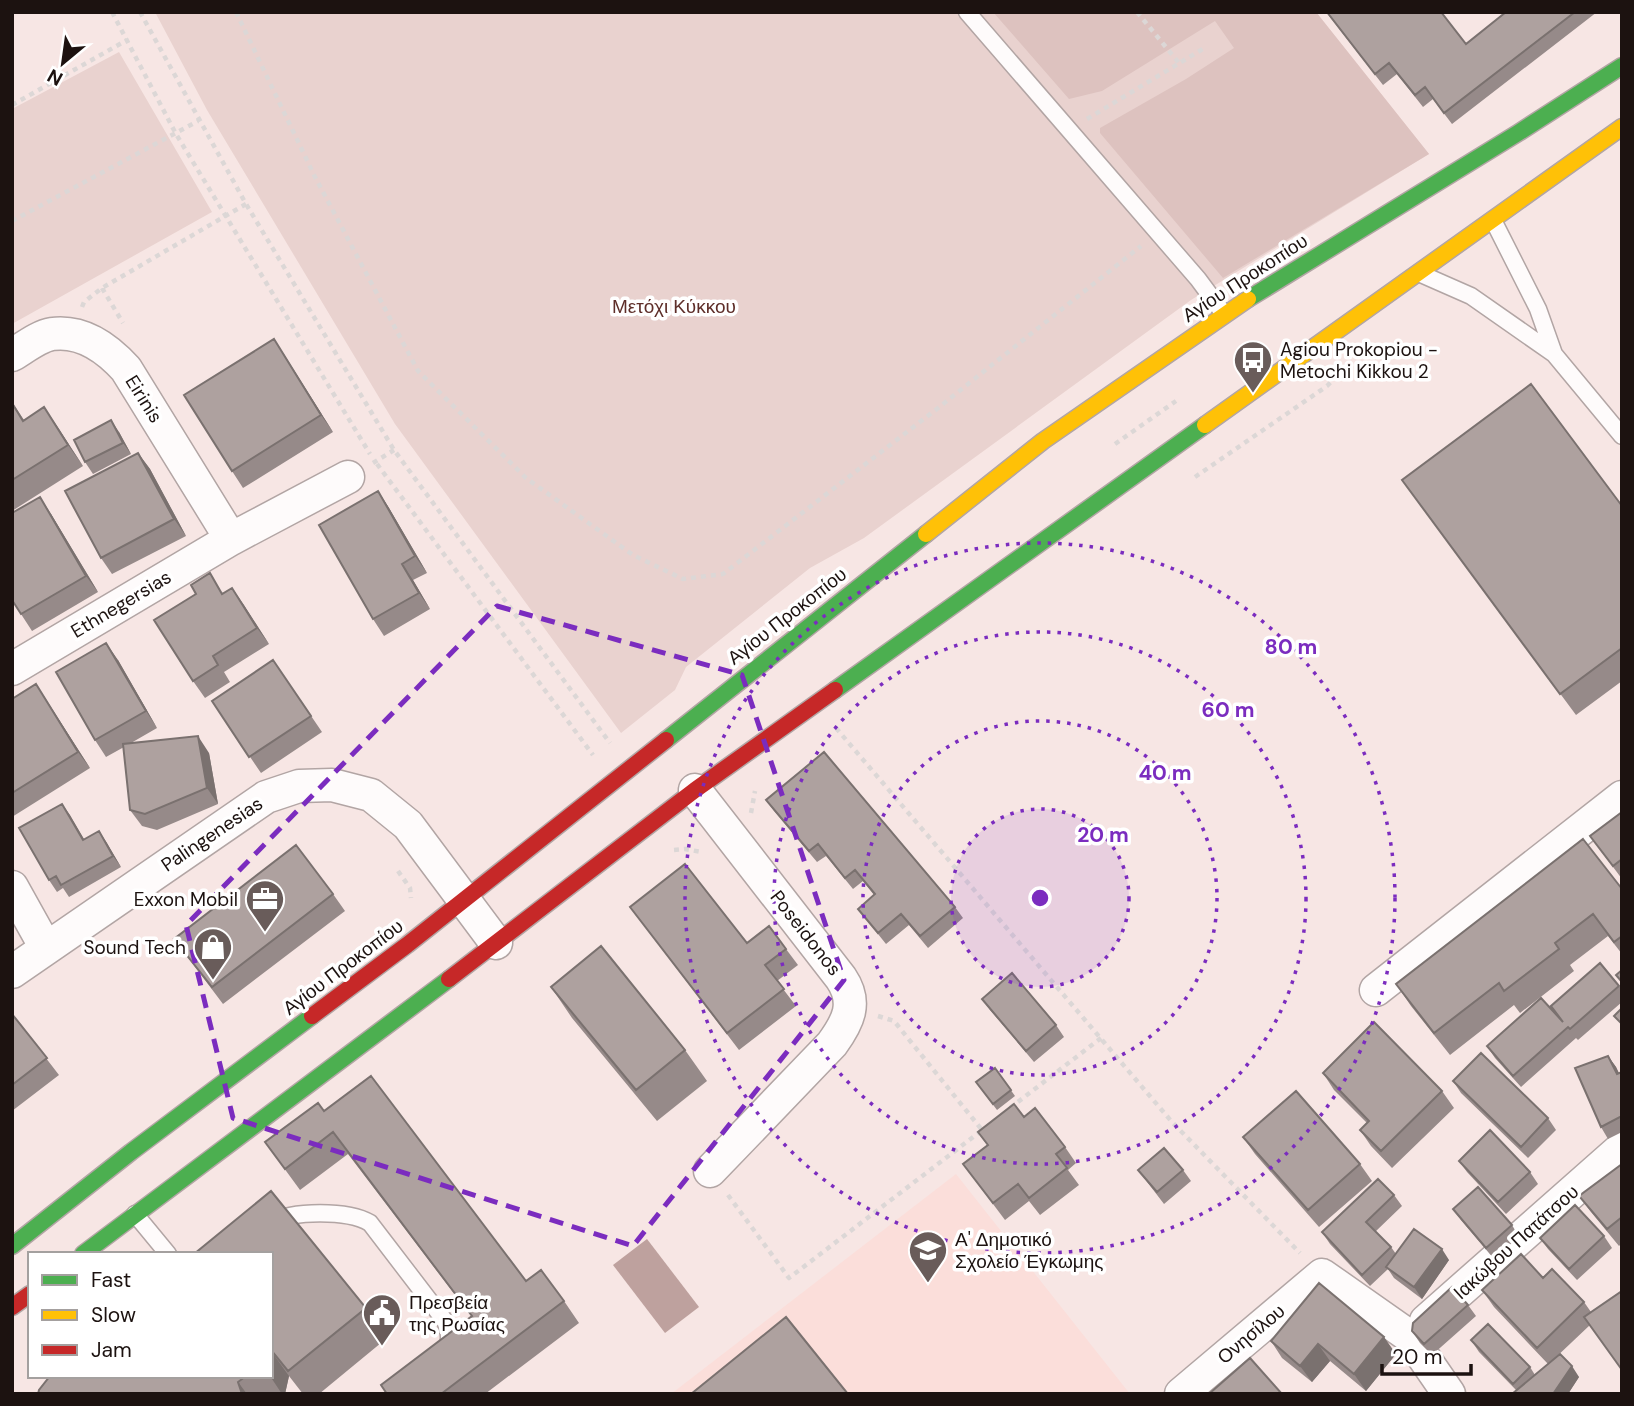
<svg xmlns="http://www.w3.org/2000/svg" width="1634" height="1406" viewBox="0 0 1634 1406" font-family="'DM Sans',sans-serif">
<style>
.built{fill:#fbdeda}
.green{fill:#e9d2cf}
.forest{fill:#ddc2bf}
.water{fill:#bea19e}
.lines{fill:none;stroke-linecap:round;stroke-linejoin:round}
.lane-casing{stroke:#b2a5a4;stroke-width:19}
.street-casing{stroke:#b2a5a4;stroke-width:35}
.fast-casing{stroke:#b2a5a4;stroke-width:19}
.slow-casing{stroke:#b2a5a4;stroke-width:19}
.jam-casing{stroke:#b2a5a4;stroke-width:19}
.path{stroke:#dcd7d6;stroke-width:4.5;stroke-dasharray:5 5;stroke-linecap:butt}
.lane{stroke:#fefbfb;stroke-width:16}
.street{stroke:#fefbfb;stroke-width:32}
.fast{stroke:#4caf50;stroke-width:16}
.slow{stroke:#ffc107;stroke-width:16}
.jam{stroke:#c62828;stroke-width:16}
.wall{fill:#968a89}
.shaded-wall{fill:#7a716f}
.building{fill:#aea19f;stroke:#7a716f;stroke-width:2}
.marked{fill:none;stroke:#7b2cbf;stroke-width:5;stroke-dasharray:14 9;stroke-linejoin:round}
.ring{fill:none;stroke:#7b2cbf;stroke-width:3.5;stroke-dasharray:3.5 7}
.labels{text-anchor:middle;dominant-baseline:central;stroke-width:7;stroke-linejoin:round;paint-order:stroke}
.street-label{font-size:19px;fill:#1c1210;stroke:#fff}
.park-label{font-size:19px;fill:#5e2e29;stroke:#fff}
.poi-label{font-size:19px;fill:#1c1210;stroke:#fff;text-anchor:start}
.centre{fill:#7b2cbf;stroke:#fff;stroke-width:3.5}
.ring-label{font-size:21px;text-anchor:middle;font-weight:bold;fill:#7b2cbf;stroke:#fff;stroke-width:7;stroke-linejoin:round;paint-order:stroke}
</style>
<rect width="100%" height="100%" fill="#f7e6e4"/>
<path class="built" d="M956,1174L1130,1394H671Z"/>
<path class="green" d="M155,12H1316L1429,154L1191,300L864,538L810,568L686,667L675,690L621,733L395,424L207,110Z
M119,52L212,212L12,324V109Z"/>
<path class="forest" d="M993,12H1316L1429,154L1223,278L1100,133V128L1186,79L1234,48L1215,21L1102,91L1069,99Z"/>
<path class="water" d="M647,1239L699,1307L665,1333L613,1265Z"/>
<g class="lines">
<g class="lane-casing">
<path id="lane" d="M967,12L1198,279L1224,314
M1493,220L1538,309L1554,354
M1421,274L1471,296L1554,354L1622,436
M135,1214L168,1254
M271,1223C292,1210 348,1210 370,1223L445,1321C450,1333 451,1342 444,1353"/>
</g>
<g class="street-casing">
<path id="street" d="M12,355C24,348 39,336 52,334C82,330 107,348 126,369L231,539
M12,669L231,539L348,477
M695,790L841,978C858,1003 848,1022 832,1044L710,1171
M12,887L46,948
M12,972L266,797L299,786L332,785L371,795L408,825L496,943
M1376,990L1622,797
M1426,1321L1622,1148
M1181,1394L1322,1275L1409,1336L1449,1394"/>
</g>
<g class="fast-casing">
<path id="fast" d="M1248,299L1518,133L1622,66
M835,690L1205,425
M666,740L926,534
M12,1246L131,1152L312,1016
M83,1254L449,979"/>
</g>
<g class="slow-casing">
<path id="slow" d="M1205,425L1622,127
M926,534L1043,441L1248,299"/>
</g>
<g class="jam-casing">
<path id="jam" d="M449,979L695,790L835,690
M312,1016L407,945L666,740
M12,1307L30,1294"/>
</g>
<path class="path" d="M112,12L176,134L370,454
M140,12L246,204L394,450L610,743
M236,12L314,175L418,371L526,478L633,555L683,579L723,574L938,408L1141,246
M1137,12L1179,63
M12,105L127,40
M1087,119L1206,47
M12,221L198,121
M102,288L123,323
M82,307L84,302L102,288L246,204
M1115,444L1176,401
M373,463L394,450
M377,464L593,755
M1195,477L1327,386L1339,374
M836,728L1172,1122L1300,1253
M751,813L755,791
M674,850L685,849L701,852
M398,871L410,888L411,898
M878,1016L894,1021L982,1130
M1010,1108L1101,1038
M728,1195L789,1278L981,1131"/>
<use href="#lane" class="lane"/>
<use href="#street" class="street"/>
<use href="#fast" class="fast"/>
<use href="#slow" class="slow"/>
<use href="#jam" class="jam"/>
</g>
<path class="wall" d="M1326,12H1441L1466,44L1506,12H1597L1452,124L1433,99L1423,107L1397,74L1383,85Z
M274,339L333,432L243,488L232,471Z
M12,402L24,420L44,407L83,466L12,511Z
M119,432L131,454L93,474L85,462Z
M138,453L150,469L186,536L112,574L101,558Z
M1402,480L1622,506V681L1576,715Z
M378,491L389,508L427,573L413,580L430,609L384,636L373,619Z
M51,514L98,592L32,631L21,614Z
M232,588L269,644L224,672L230,682L205,698L193,681L224,593Z
M118,660L157,728L131,743L209,753L218,804L157,830L142,826L130,810L124,747L106,757L95,740Z
M273,660L322,732L261,773L212,701Z
M36,684L90,768L12,817V699Z
M766,800L955,907L963,918L928,948L909,925L886,944L858,909L874,895L863,881L853,889L826,856L817,862L774,811Z
M62,804L84,840L99,831L121,867L69,897L63,888L57,892L49,880Z
M1622,812V879L1590,836Z
M1622,889V954L1608,936L1570,965L1574,971L1520,1013L1514,1005L1450,1055L1411,1006L1396,984Z
M333,894L345,911L223,1004L174,939Z
M630,907L747,943L786,949L798,965L777,981L796,1006L739,1050Z
M1619,986L1622,989V1002L1578,1040L1576,1038L1521,1087L1495,1058L1487,1046L1559,1019Z
M551,987L685,1050L707,1081L657,1121L572,1018Z
M982,999L1056,1025L1064,1037L1034,1062L990,1010Z
M12,1014L59,1075L12,1111Z
M1608,1056L1616,1067L1619,1073L1622,1072V1132L1608,1139L1601,1127Z
M995,1068L1015,1096L997,1110L976,1082Z
M1323,1073L1442,1091L1454,1108L1392,1168L1371,1146L1360,1130L1367,1123L1334,1090Z
M1453,1081L1548,1118L1556,1130L1528,1158L1461,1093Z
M324,1111L526,1281L564,1301L579,1323L485,1394H387L472,1317L348,1154L300,1190L265,1142Z
M1024,1117L1065,1147L1076,1163L1068,1170L1079,1185L1040,1215L1029,1201L1005,1220L963,1164L987,1145L978,1132Z
M1243,1137L1360,1164L1372,1181L1319,1227L1255,1154Z
M1459,1161L1530,1172L1538,1184L1506,1214L1467,1172Z
M1622,1164V1243L1619,1246L1591,1212L1579,1196Z
M1138,1170H1183L1191,1181L1164,1204Z
M1394,1195L1402,1206L1375,1232L1391,1247L1396,1254L1449,1260L1422,1299L1394,1278L1388,1269L1370,1286L1330,1244L1322,1232Z
M1453,1209L1512,1225L1519,1237L1494,1259L1461,1220Z
M1604,1236L1612,1248L1577,1280L1548,1249L1540,1238Z
M271,1254L366,1308L387,1338L319,1394H303L289,1376L285,1394H38L50,1376H271Z
M1543,1278L1584,1302L1591,1312L1590,1325L1553,1360L1579,1377L1568,1394H1512L1516,1390L1479,1352L1471,1340L1530,1367L1535,1375L1548,1364L1494,1307L1482,1290Z
M1319,1283L1396,1354L1366,1391L1330,1361L1312,1382L1282,1358L1271,1341Z
M1468,1305L1476,1316L1432,1355L1420,1343L1412,1331Z"/>
<path class="shaded-wall" d="M274,339L285,356L333,432L321,415Z
M44,407L59,429L83,466L68,445Z
M111,420L119,432L131,454L123,443Z
M138,453L150,469L186,536L174,519Z
M378,491L389,508L427,573L415,556Z
M40,497L51,514L98,592L86,576Z
M402,564L413,580L430,609L419,593Z
M232,588L244,605L269,644L257,628Z
M106,643L118,660L157,728L146,711Z
M36,684L47,701L90,768L78,752Z
M198,736L209,753L218,804L207,788Z
M62,804L70,815L91,851L83,840Z
M99,831L107,843L121,867L113,856Z
M1608,1056L1616,1067L1622,1080L1617,1074Z
M1442,1249L1449,1260L1422,1299L1414,1287Z
M1384,1337L1396,1354L1366,1391L1354,1374Z
M1318,1344L1330,1361L1312,1382L1300,1366Z
M271,1351L289,1376L285,1394H282L270,1376H271Z
M1572,1366L1579,1377L1568,1394H1553Z
M238,1382L247,1394H242Z"/>
<path class="building" d="M1327,12H1441L1466,44L1506,12H1575L1444,113L1425,87L1415,95L1389,63L1375,74Z
M274,339L321,415L232,471L184,395Z
M1531,384L1622,506V648L1560,694L1402,480Z
M12,403L23,421L44,407L68,445L12,480Z
M111,420L123,443L85,462L74,440Z
M138,453L174,519L101,558L65,491Z
M378,491L415,556L402,564L419,593L373,619L319,525Z
M40,497L86,576L21,614L12,600V513Z
M210,573L222,594L232,588L257,628L213,656L218,665L193,681L154,620L196,594L191,585Z
M106,643L146,711L95,740L56,672Z
M273,660L311,716L249,757L212,701Z
M36,684L78,752L12,793V699Z
M198,736L207,788L145,814L130,810L123,744Z
M824,752L955,907L920,936L901,914L878,933L858,909L875,894L855,870L845,878L818,844L809,851L766,800Z
M62,804L83,840L99,831L113,856L61,885L56,876L49,880L19,828Z
M1622,812V859L1613,866L1590,836Z
M1583,839L1622,889V936L1614,942L1593,914L1555,943L1559,949L1504,991L1499,983L1434,1033L1396,984Z
M296,845L333,894L212,987L174,939Z
M685,864L747,943L769,926L786,949L765,965L784,989L727,1033L630,907Z
M601,946L685,1050L636,1090L551,987Z
M1600,963L1619,986L1570,1029L1568,1027L1513,1076L1487,1046L1541,998L1563,1022L1551,1006Z
M1622,970V982L1616,975Z
M1012,973L1056,1025L1026,1051L982,999Z
M1622,1008V1024L1614,1016Z
M12,1014L47,1058L12,1085Z
M1374,1022L1442,1091L1381,1151L1360,1130L1369,1121L1323,1073Z
M1481,1053L1548,1118L1521,1147L1453,1081Z
M1608,1056L1617,1074L1622,1072V1116L1601,1127L1575,1068Z
M995,1068L1011,1090L993,1104L976,1082Z
M371,1076L526,1281L541,1270L564,1301L441,1394H387L381,1385L472,1316L333,1132L285,1169L265,1142L318,1103L324,1111Z
M1296,1091L1360,1164L1308,1210L1243,1137Z
M1014,1104L1024,1117L1035,1108L1065,1147L1056,1154L1067,1168L1029,1198L1018,1184L993,1203L963,1164L988,1145L978,1132Z
M1490,1130L1530,1172L1498,1202L1459,1161Z
M1164,1148L1183,1170L1157,1192L1138,1170Z
M1622,1164V1217L1607,1229L1579,1196Z
M1378,1179L1394,1195L1366,1222L1391,1247L1362,1275L1322,1232Z
M1478,1187L1512,1225L1486,1248L1453,1209Z
M271,1191L366,1308L288,1371L271,1350V1254H194Z
M1575,1205L1604,1236L1569,1269L1540,1238Z
M1414,1229L1442,1249L1414,1287L1386,1267Z
M1521,1254L1543,1278L1552,1269L1584,1302L1537,1348L1482,1290Z
M1319,1283L1384,1337L1354,1374L1318,1344L1300,1366L1271,1341Z
M1452,1287L1468,1305L1424,1344L1412,1331L1413,1323Z
M1622,1291V1370L1584,1317Z
M786,1317L848,1394H691Z
M1488,1324L1530,1367L1513,1384L1471,1340Z
M1560,1354L1572,1366L1553,1394H1512Z
M1250,1358L1282,1394L1210,1393Z
M50,1376H246L238,1382L242,1394H38L39,1390Z"/>
<path class="marked" d="M497,606L742,675L844,980L633,1246L233,1118L186,925Z"/>
<circle cx="1040" cy="898" r="89" fill="#7b2cbf" fill-opacity=".12"/>
<g class="ring">
<circle cx="1040" cy="898" r="89"/>
<circle cx="1040" cy="898" r="177"/>
<circle cx="1040" cy="898" r="266"/>
<circle cx="1040" cy="898" r="355"/>
</g>
<defs>
<g id="bus-pin" transform="scale(2.0125)"><path d="M0 17L-7.5 6A9.5 9.5 0 1 1 7.5 6Z" fill="#695c5a" stroke="#fff"/><path d="M-5-6H5V4H4V6H2V4H-2V6H-4V4H-5ZM-3.5-4V0h7V-4ZM-3.5 1.2v1.5H-2V1.2ZM2 1.2v1.5H3.5V1.2Z" fill="#fff"/></g>
<g id="office-pin" transform="scale(2.0125)"><path d="M0 17L-7.5 6A9.5 9.5 0 1 1 7.5 6Z" fill="#695c5a" stroke="#fff"/><path d="M-6-3h4V-5.5h4V-3h4V5H-6ZM-1-4.5V-3h2v-1.5ZM-6 0V1H6V0Z" fill="#fff"/></g>
<g id="shop-pin" transform="scale(2.0125)"><path d="M0 17L-7.5 6A9.5 9.5 0 1 1 7.5 6Z" fill="#695c5a" stroke="#fff"/><path d="M-5-2.5h2.3a2.7 3.5 0 0 1 5.4 0H5L5.5 6h-11ZM-1.5-2.5h3a1.5 2.3 0 0 0-3 0Z" fill="#fff"/></g>
<g id="school-pin" transform="scale(2.0125)"><path d="M0 17L-7.5 6A9.5 9.5 0 1 1 7.5 6Z" fill="#695c5a" stroke="#fff"/><path d="M0-5L7-2L0 1L-7-2ZM-4 1L0 2.5L4 1V4Q0 6-4 4Z" fill="#fff"/></g>
<g id="civic-pin" transform="scale(2.0125)"><path d="M0 17L-7.5 6A9.5 9.5 0 1 1 7.5 6Z" fill="#695c5a" stroke="#fff"/><path d="M-.6-6.5H3V-4.5H.6V-3L4-1V1h2V6H-6V1h2V-1L-.6-3ZM-1.2 2.5V6h2.4V2.5Z" fill="#fff"/></g>
</defs>
<g fill-rule="evenodd">
<use href="#bus-pin" x="1253" y="360"/>
<use href="#office-pin" x="265" y="899"/>
<use href="#shop-pin" x="213" y="947"/>
<use href="#school-pin" x="928" y="1250"/>
<use href="#civic-pin" x="382" y="1313"/>
</g>
<g class="labels">
<g class="street-label">
<text transform="translate(1245 278) rotate(-33)">Αγίου Προκοπίου</text>
<text transform="translate(144 399) rotate(58)">Eirinis</text>
<text transform="translate(121 604) rotate(-31)">Ethnegersias</text>
<text transform="translate(787 616) rotate(-38)">Αγίου Προκοπίου</text>
<text transform="translate(212 834) rotate(-34)">Palingenesias</text>
<text transform="translate(806 933) rotate(52)">Poseidonos</text>
<text transform="translate(343 967) rotate(-37)">Αγίου Προκοπίου</text>
<text transform="translate(1516 1242) rotate(-42)">Ιακώβου Πατάτσου</text>
<text transform="translate(1251 1334) rotate(-40)">Ονησίλου</text>
</g>
<g class="park-label">
<text x="674" y="306">Μετόχι Κύκκου</text>
</g>
<g class="poi-label">
<text x="1280" y="349">Agiou Prokopiou -<tspan x="1280" dy="22">Metochi Kikkou 2</tspan></text>
<text x="238" y="899" text-anchor="end">Exxon Mobil</text>
<text x="186" y="947" text-anchor="end">Sound Tech</text>
<text x="955" y="1239">Α' Δημοτικό<tspan x="955" dy="22">Σχολείο Έγκωμης</tspan></text>
<text x="409" y="1302">Πρεσβεία<tspan x="409" dy="22">της Ρωσίας</tspan></text>
</g>
</g>
<circle cx="1040" cy="898" r="10" class="centre"/>
<g class="ring-label">
<text x="1291" y="654">80 m</text>
<text x="1228" y="717">60 m</text>
<text x="1165" y="780">40 m</text>
<text x="1103" y="842">20 m</text>
</g>
<rect width="1634" height="1406" fill="none" stroke="#1c1210" stroke-width="28"/>
<rect x="28" y="1252" width="245" height="126" fill="#ffffff" stroke="#a4a09f" stroke-width="2"/>
<rect x="42" y="1275" width="35" height="10" fill="#4caf50" stroke="#a4a09f" stroke-width="2"/>
<text x="91" y="1287" font-size="21" fill="#1c1210">Fast</text>
<rect x="42" y="1310" width="35" height="10" fill="#ffc107" stroke="#a4a09f" stroke-width="2"/>
<text x="91" y="1322" font-size="21" fill="#1c1210">Slow</text>
<rect x="42" y="1345" width="35" height="10" fill="#c62828" stroke="#a4a09f" stroke-width="2"/>
<text x="91" y="1357" font-size="21" fill="#1c1210">Jam</text>
<g transform="translate(63 63) rotate(209)" stroke="#ffffff" stroke-width="5" paint-order="stroke">
<path d="M0-5L12 26L0 18L-12 26Z" fill="#1c1210"/>
<text y="-10" font-size="19" font-weight="bold" text-anchor="middle" fill="#1c1210">N</text>
</g>
<path d="M1382 1364v10h89v-10" fill="none" stroke="#1c1210" stroke-width="3.5"/>
<text x="1392" y="1364" font-size="21" fill="#1c1210" stroke="#ffffff" stroke-width="5" paint-order="stroke">20 m</text>
</svg>
